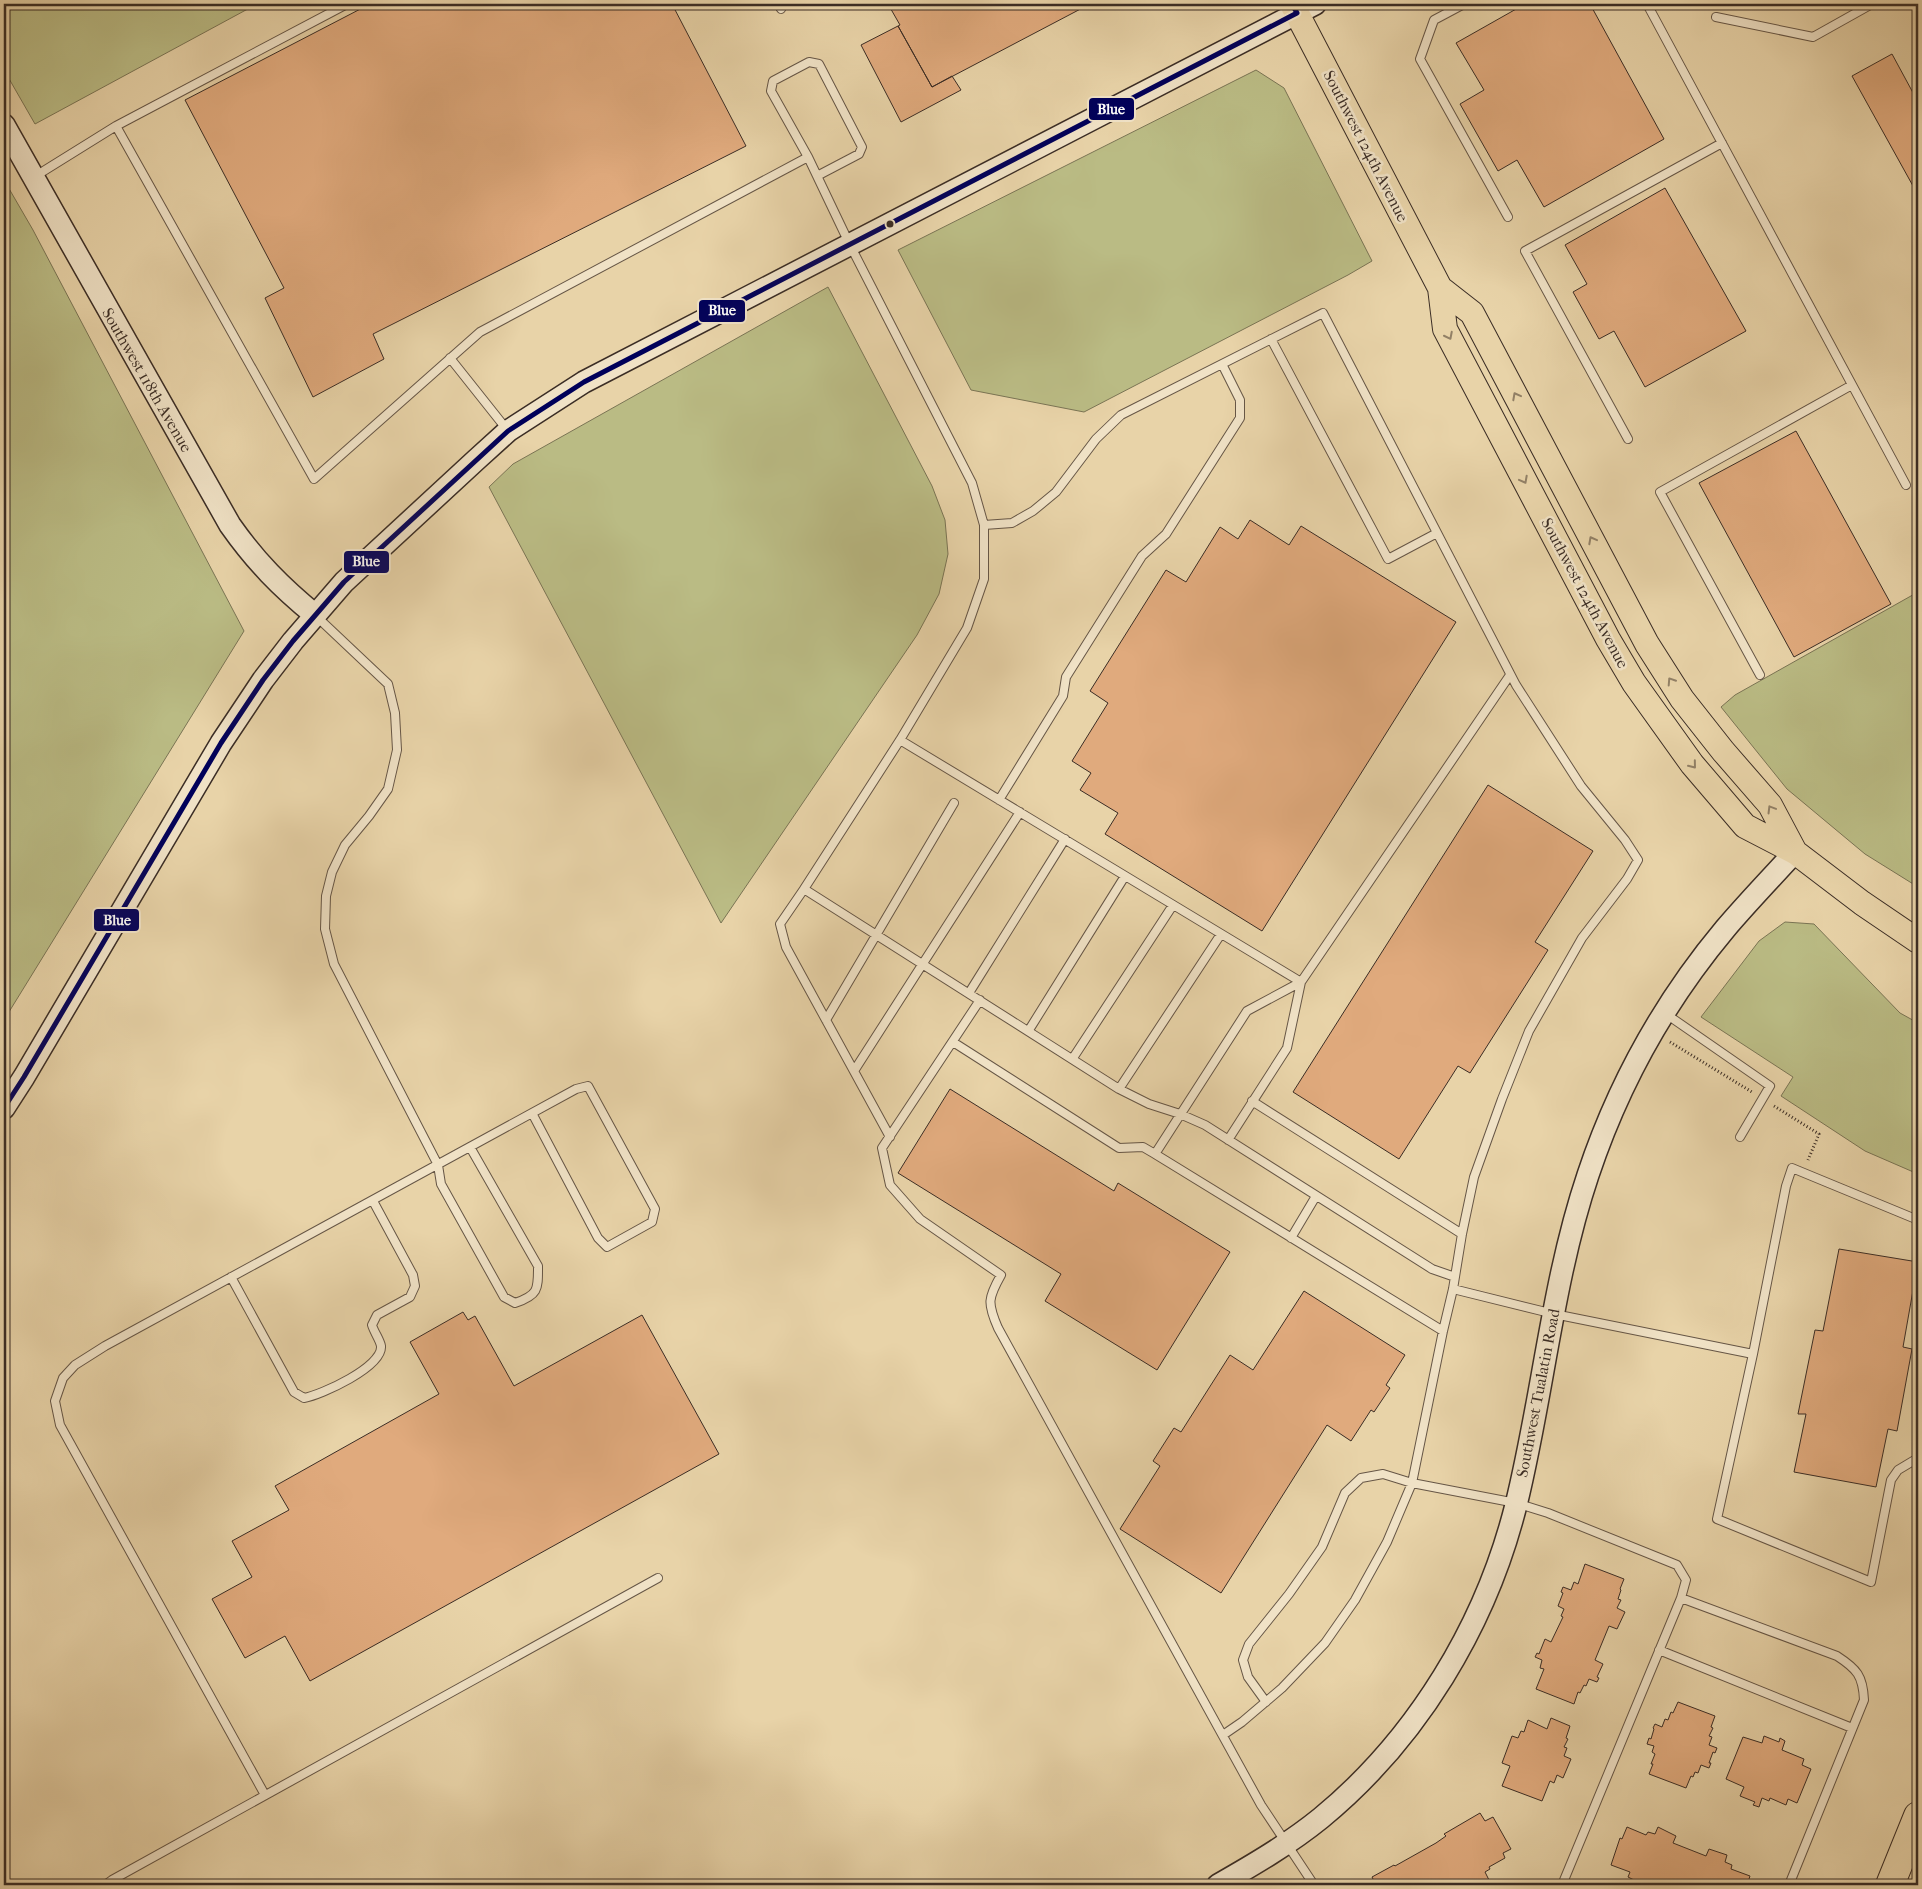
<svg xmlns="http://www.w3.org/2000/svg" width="1922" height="1889" viewBox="0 0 1922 1889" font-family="'IM FELL French Canon',serif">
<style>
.green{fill:#babb84;stroke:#7a7454}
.building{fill:#e0aa7d;stroke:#3b2d25}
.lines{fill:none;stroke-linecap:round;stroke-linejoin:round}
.lane-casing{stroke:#665646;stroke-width:10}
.secondary-casing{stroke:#3b2d25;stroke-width:24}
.primary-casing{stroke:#3b2d25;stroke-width:26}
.highway-casing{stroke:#3b2d25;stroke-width:30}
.path{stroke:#3b2d25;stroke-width:3;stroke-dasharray:1 2.5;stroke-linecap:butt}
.lane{stroke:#f0e2c6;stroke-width:8}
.secondary{stroke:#f0e2c6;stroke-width:21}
.primary{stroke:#e8d3a8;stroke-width:24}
.highway{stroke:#e8d3a8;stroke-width:28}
.bus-1-casing{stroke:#f0e2c6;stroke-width:9}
.bus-1{stroke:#00005a;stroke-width:5}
.oneway{stroke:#928066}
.bus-dot{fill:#3b2d25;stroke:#f0e2c6;stroke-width:2}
.labels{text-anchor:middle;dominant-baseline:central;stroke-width:5;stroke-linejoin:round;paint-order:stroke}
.street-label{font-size:16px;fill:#3b2d25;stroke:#f0e2c6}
.line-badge{stroke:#f0e2c6;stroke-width:2}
.badge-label{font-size:14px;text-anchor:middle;font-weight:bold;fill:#fff}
</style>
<rect width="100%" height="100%" fill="#e8d3a8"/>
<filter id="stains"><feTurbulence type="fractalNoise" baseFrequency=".004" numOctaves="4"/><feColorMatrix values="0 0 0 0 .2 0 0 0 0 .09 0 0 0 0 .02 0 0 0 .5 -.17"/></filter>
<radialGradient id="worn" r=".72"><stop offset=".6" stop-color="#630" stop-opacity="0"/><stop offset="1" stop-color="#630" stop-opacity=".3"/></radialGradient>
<path class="green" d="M4,4H257L35,124L4,70Z
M1256,70L1284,88L1372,261L1348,275L1084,412L971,390L898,250Z
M4,180L33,230L244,631L4,1020Z
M828,287L932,486L945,520L948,554L939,594L917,635L721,923L489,487L513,464Z
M1918,592V887L1865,854L1787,789L1721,707L1735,695Z
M1785,922L1814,924L1900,1013L1918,1023V1174L1865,1151L1781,1096L1793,1077L1701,1017L1759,941Z"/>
<path class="building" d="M370,4H672L746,146L373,334L384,359L313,397L265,298L284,288L185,100Z
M888,4H1090L932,87L898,26L900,25Z
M1525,4H1590L1664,139L1544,207L1517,160L1498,171L1460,104L1484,90L1456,43Z
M898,26L932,87L952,76L961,90L901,122L861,45Z
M1892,54L1918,102V195L1852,76Z
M1665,188L1746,331L1645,387L1614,331L1599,339L1573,292L1587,284L1565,245Z
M1796,431L1891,604L1794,657L1699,483Z
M1250,520L1289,545L1301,526L1456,622L1262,931L1105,834L1118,813L1080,790L1091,773L1072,761L1108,703L1090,691L1166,570L1186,582L1220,527L1238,539Z
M1488,785L1593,851L1535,942L1548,950L1470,1073L1458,1066L1399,1159L1293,1092Z
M950,1089L1114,1191L1118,1183L1230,1252L1157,1370L1045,1301L1061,1274L898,1173Z
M1839,1249L1918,1262L1903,1347L1912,1349L1897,1431L1888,1429L1876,1487L1794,1472L1806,1414H1798L1815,1330L1823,1331Z
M1304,1291L1405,1355L1386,1385L1390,1388L1374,1412L1371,1410L1351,1441L1327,1425L1221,1593L1120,1529L1160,1466L1153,1461L1174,1428L1181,1432L1230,1355L1253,1370Z
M463,1312L468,1320L475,1316L514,1386L642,1315L719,1454L310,1681L285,1636L245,1658L212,1599L252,1577L232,1541L289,1510L275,1486L439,1394L410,1342Z
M1585,1564L1624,1579L1620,1589L1621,1590L1618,1599L1621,1600L1617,1608L1625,1612L1617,1629L1609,1626L1595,1660L1603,1664L1597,1677L1599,1678L1597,1682L1589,1679L1586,1686L1584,1685L1580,1693L1578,1692L1574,1704L1536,1689L1544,1669L1540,1668L1542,1660L1535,1657L1537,1653L1539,1654L1545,1639L1551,1642L1563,1617L1561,1616L1564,1609L1558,1606L1563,1593L1561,1592L1563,1587L1571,1590L1574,1582L1578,1584Z
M1678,1702L1715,1716L1711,1727L1713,1728L1709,1736L1712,1737L1709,1745L1717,1748L1715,1753L1713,1752L1709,1763H1711L1709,1768L1701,1765L1698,1773L1695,1772L1693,1777L1691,1776L1686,1788L1649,1774L1653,1764H1651L1655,1754L1652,1752L1654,1746L1647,1744L1649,1738L1651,1739L1654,1729L1653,1728L1655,1724L1662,1727L1665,1719L1668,1720L1671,1712L1673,1713Z
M1551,1718L1570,1726L1566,1738L1568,1739L1564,1747L1567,1748L1564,1756L1571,1759L1563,1778L1557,1775L1554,1783L1550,1781L1542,1801L1502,1786L1510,1766L1502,1763L1512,1736L1518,1738L1521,1731L1524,1732L1528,1720L1547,1729Z
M1764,1736L1779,1742L1780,1738L1785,1741L1782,1750L1804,1759L1802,1765L1811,1769L1797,1803L1788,1799L1786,1805L1770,1798L1769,1801L1762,1798L1759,1807L1753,1805L1755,1802L1740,1796L1744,1787L1726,1779L1743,1737L1762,1743Z
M1480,1813L1485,1821L1493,1817L1511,1849L1503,1853L1505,1858L1489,1867L1490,1869L1485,1872L1489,1880L1484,1883L1482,1880L1473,1885H1468L1465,1880L1453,1885H1370L1375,1883L1372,1877L1394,1865L1395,1866L1436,1843L1446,1836L1444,1834Z
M1627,1827L1646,1835L1648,1832L1655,1834L1658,1827L1676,1836L1673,1843L1706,1856L1709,1849L1727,1855L1725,1862L1732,1865L1731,1869L1750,1876L1747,1885H1634L1636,1881L1628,1877L1630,1872L1611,1865L1620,1838L1622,1839Z"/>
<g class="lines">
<g class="lane-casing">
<path id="lane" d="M778,4L781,9
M1464,4L1434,20L1420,59L1508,217
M1647,4L1906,485
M1716,17L1813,37L1872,4
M116,126L347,4
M808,157L771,91L773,81L809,62L819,64L862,147L859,154L817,176
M34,177L116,126L314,479L480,332L808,157L850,245L972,483L984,525V579L967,628L900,740L804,889L1119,1089L1149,1104L1180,1114L1205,1125L1432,1269L1455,1277
M1271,339L1388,559L1437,533
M450,358L508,431
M1628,439L1525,251L1722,143
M984,525L1012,523L1033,511L1056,492L1096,439L1121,415L1323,313L1516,685L1581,786L1625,840L1638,860L1627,879L1582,938L1529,1031L1502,1099L1474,1177L1462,1234L1453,1289L1443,1331L1412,1483L1387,1542L1355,1600L1325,1643L1282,1688L1242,1722L1223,1735
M316,616L388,684L395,713L397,750L388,789L369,816L345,845L332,872L326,896L325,929L334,964L438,1165L441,1184L504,1297L515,1303C539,1295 538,1289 538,1266L470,1147
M1760,675L1660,492L1852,385
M900,740L1301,982L1287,1048L1228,1140
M999,800L1063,696L1066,677L1142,556L1166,534L1240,418V400L1222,364
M804,889L780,924L786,947L890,1137
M969,993L1065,839
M980,1000L882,1148L890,1185L920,1219L1001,1275C988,1298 987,1303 998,1328L1261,1805L1314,1885
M1666,1014L1770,1086L1740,1137
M826,1020L954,803
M1029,1030L1125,876
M953,1042L1119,1148L1143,1147L1155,1154L1443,1331
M1073,1058L1173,905
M854,1071L1020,812
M1119,1089L1221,934
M1252,1101L1462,1234
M1155,1154L1247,1011L1301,982L1510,675
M1918,1220L1792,1168L1786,1186L1753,1354L1717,1519L1871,1582L1891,1480L1898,1470L1918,1458
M1291,1238L1316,1196
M231,1277L294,1392L304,1398C321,1395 383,1367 381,1346C380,1340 374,1332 372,1325L377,1315L410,1297L415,1286L413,1275L373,1201
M1453,1289L1554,1314L1753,1354
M1659,1650L1852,1728
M1266,1702L1248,1677L1243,1660L1249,1644L1289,1594L1322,1547L1345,1493L1361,1478L1383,1474L1412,1483L1516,1503L1548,1513L1677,1565L1686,1580L1681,1598
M265,1795L60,1425L55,1401L63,1378L75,1365L105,1346L576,1089L588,1086L655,1209L652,1222L607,1247L598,1238L532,1113
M105,1885L112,1880L658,1578
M1562,1885L1681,1598L1837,1656C1857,1669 1863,1676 1864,1700L1789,1885"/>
</g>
<g class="secondary-casing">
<path id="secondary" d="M4,125L230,525C256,562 281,587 315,615
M4,1108L24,1077L221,743L263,680L293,641L344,582L476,460L508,431L584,382L1315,4
M1218,1885C1253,1865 1289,1844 1321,1818C1417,1739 1486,1625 1516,1505C1543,1396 1552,1282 1588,1175C1618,1085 1664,1002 1725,929C1747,903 1772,877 1795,852"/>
</g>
<g class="primary-casing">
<path id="primary" d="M1292,4L1440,288L1445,329L1608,639L1634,683L1692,764L1745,826L1795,852L1862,903L1918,941
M1440,288L1472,313L1647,644L1682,699L1723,751L1770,805L1795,852"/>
</g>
<g class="highway-casing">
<path id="highway" d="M1890,1885L1918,1816"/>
</g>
<path class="path" d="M1670,1042L1752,1092
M1774,1106L1819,1134L1808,1160"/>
<use href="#lane" class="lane"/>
<use href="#secondary" class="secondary"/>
<use href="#primary" class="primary"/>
<use href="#highway" class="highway"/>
<g class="bus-1-casing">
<path id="bus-1" d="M4,1108L24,1077L221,743L263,680L293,641L344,582L508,431L584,382L1297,13L1292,4"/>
</g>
<use href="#bus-1" class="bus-1"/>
</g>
<defs><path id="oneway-chevron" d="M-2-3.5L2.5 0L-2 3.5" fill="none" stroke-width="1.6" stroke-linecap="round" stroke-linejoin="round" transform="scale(1.25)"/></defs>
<g class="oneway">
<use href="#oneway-chevron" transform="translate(1449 336) rotate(63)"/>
<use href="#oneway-chevron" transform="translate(1516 396) rotate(-118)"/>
<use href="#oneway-chevron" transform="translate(1524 480) rotate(62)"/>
<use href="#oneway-chevron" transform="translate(1592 540) rotate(-118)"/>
<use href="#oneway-chevron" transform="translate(1671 681) rotate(-123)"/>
<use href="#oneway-chevron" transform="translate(1693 765) rotate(51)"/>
<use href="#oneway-chevron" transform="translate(1771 809) rotate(-121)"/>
</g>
<circle class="bus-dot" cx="890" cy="224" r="4.5"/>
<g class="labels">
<g class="street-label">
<text transform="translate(1366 146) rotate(63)">Southwest 124th Avenue</text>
<text transform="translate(147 380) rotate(60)">Southwest 118th Avenue</text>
<text transform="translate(1585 593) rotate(62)">Southwest 124th Avenue</text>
<text transform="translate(1538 1393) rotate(-79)">Southwest Tualatin Road</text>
</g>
</g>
<g class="line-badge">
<rect x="1088" y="97" width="47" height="24" rx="5" fill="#00005a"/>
<rect x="698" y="299" width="48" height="24" rx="5" fill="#00005a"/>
<rect x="343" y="550" width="47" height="24" rx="5" fill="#00005a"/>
<rect x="93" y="908" width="47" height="24" rx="5" fill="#00005a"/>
</g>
<g class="badge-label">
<text x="1111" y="114">Blue</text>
<text x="722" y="315">Blue</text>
<text x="366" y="566">Blue</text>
<text x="117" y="925">Blue</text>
</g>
<rect width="1922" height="1889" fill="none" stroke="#e8d3a8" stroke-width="20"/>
<rect x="5" y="5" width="1912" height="1879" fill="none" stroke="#3b2d25" stroke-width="2.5"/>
<rect x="10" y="10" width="1902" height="1869" fill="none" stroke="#3b2d25"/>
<rect width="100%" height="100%" filter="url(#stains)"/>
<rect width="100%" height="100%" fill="url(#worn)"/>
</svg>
